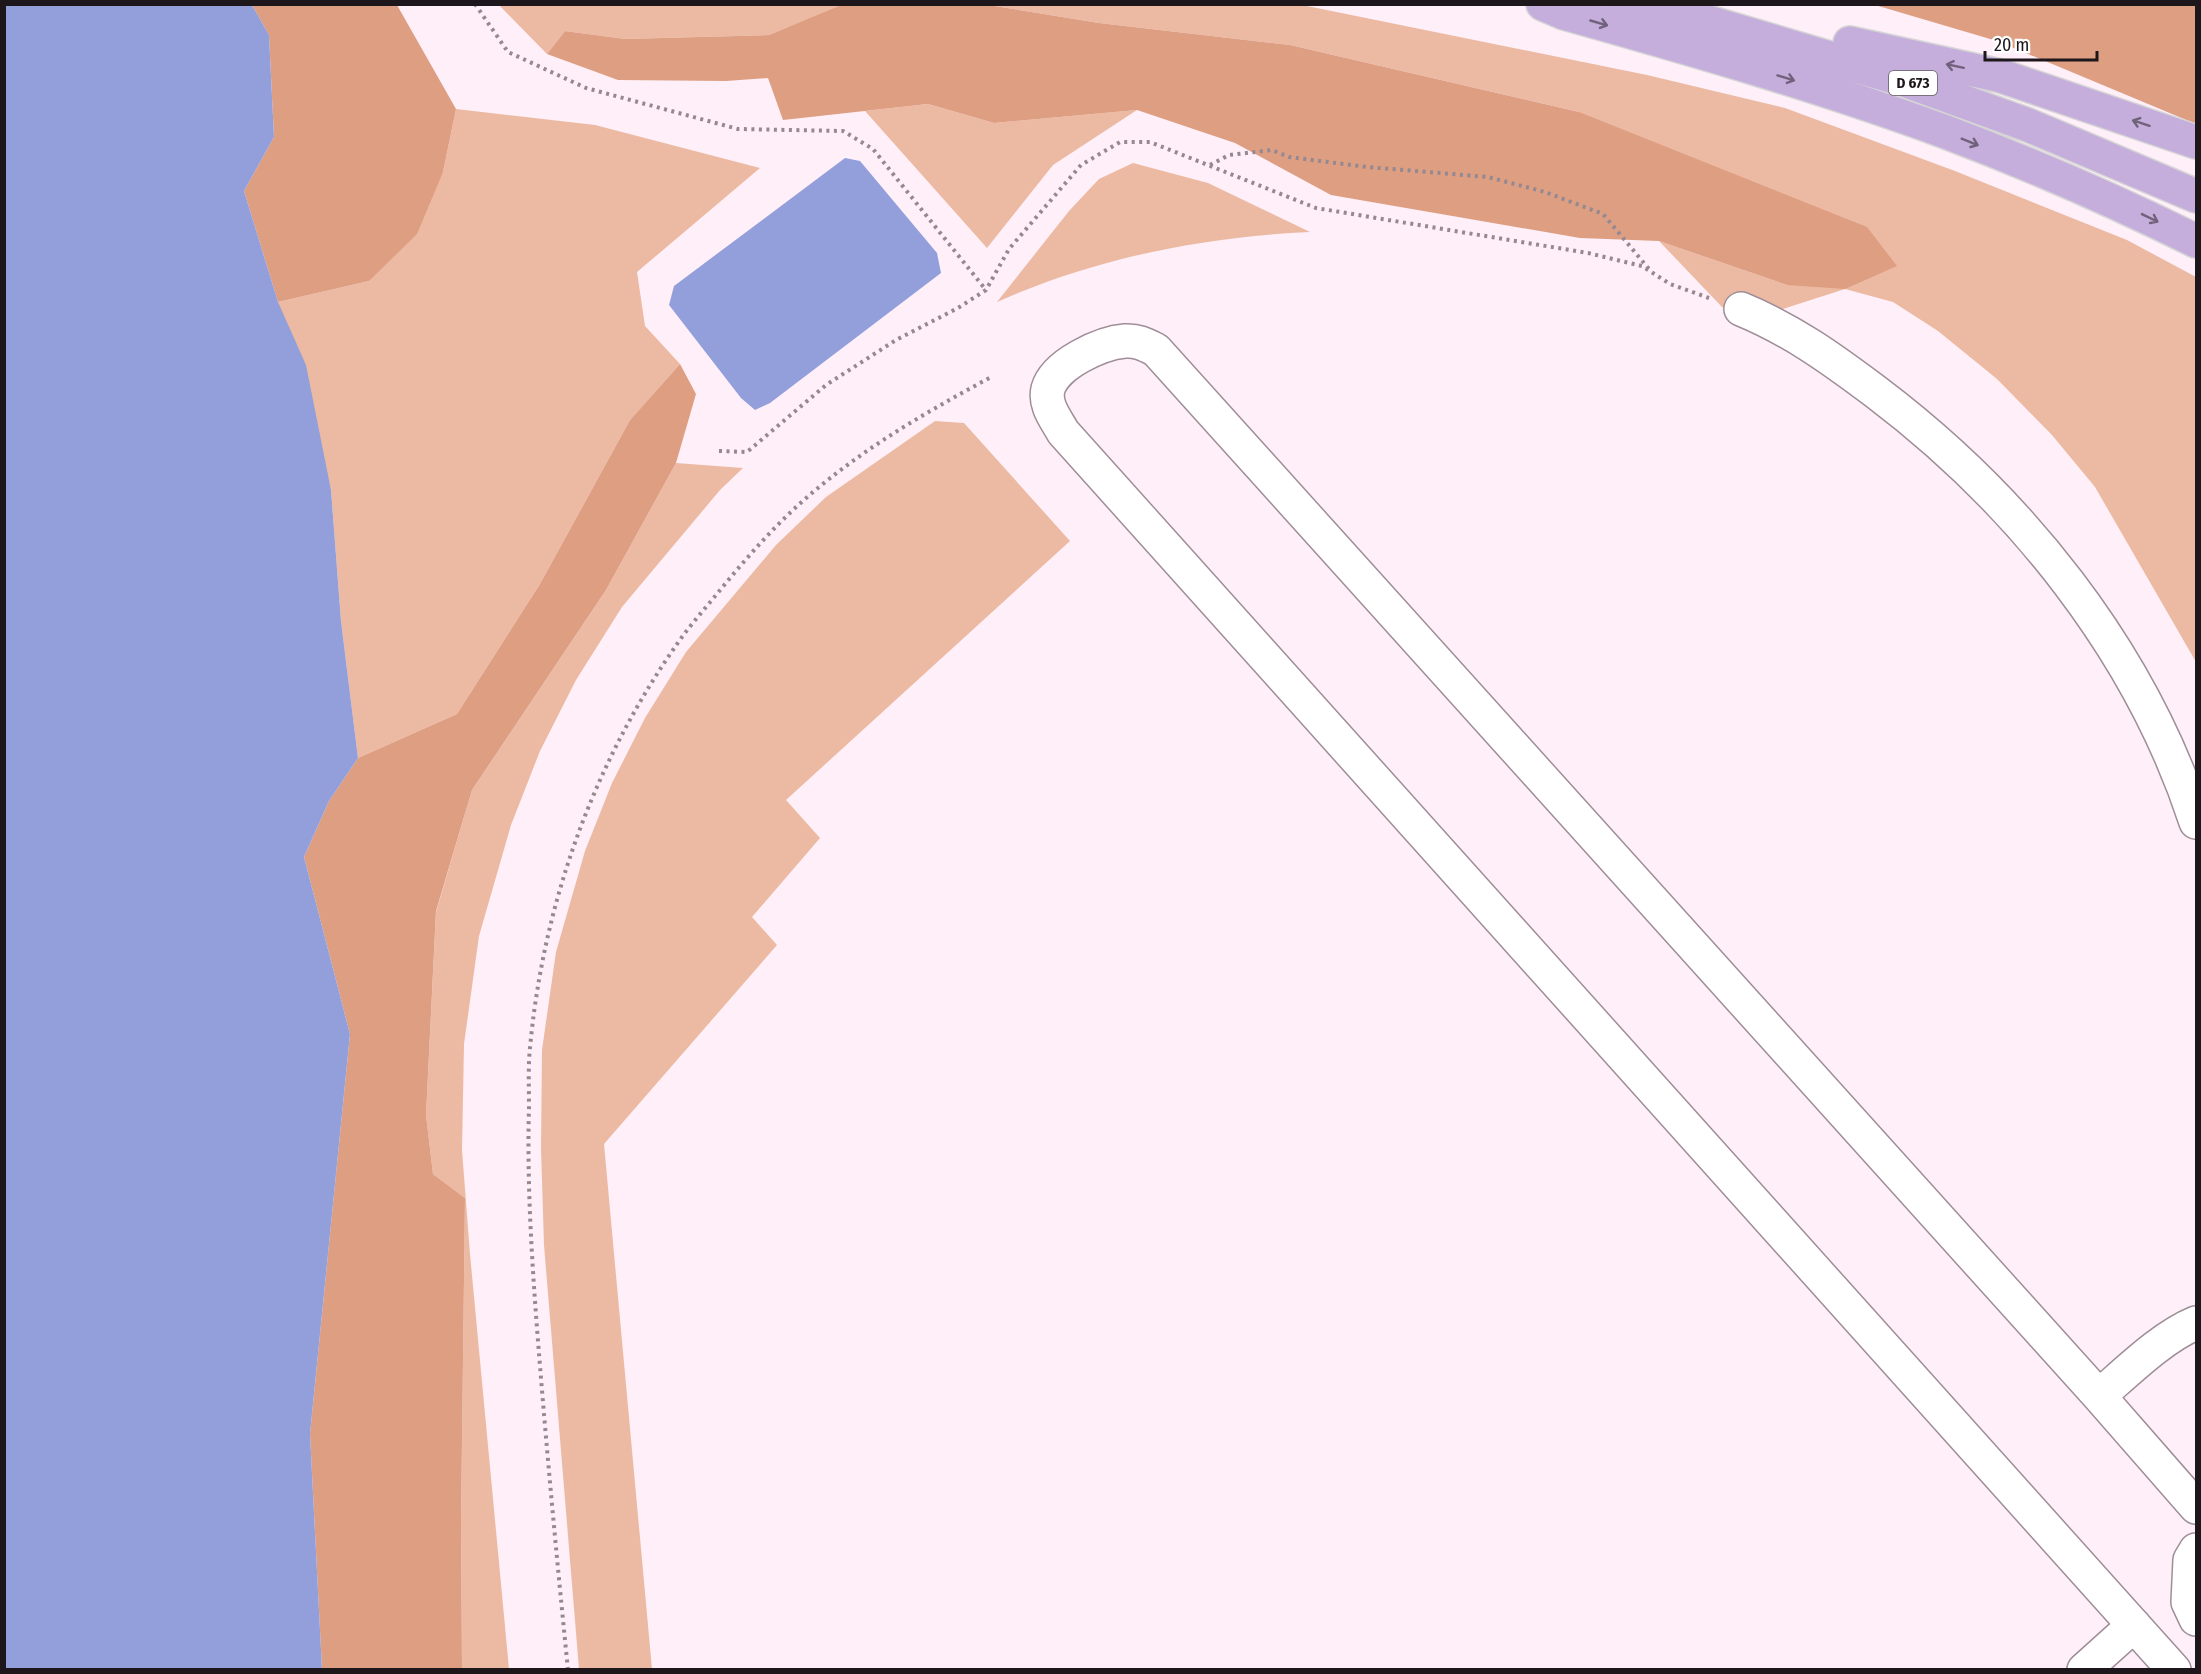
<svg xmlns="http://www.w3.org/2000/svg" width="2201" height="1674" viewBox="0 0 2201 1674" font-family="'Fira Sans Condensed',sans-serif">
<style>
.green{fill:#ecbaa3}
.forest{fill:#de9e82}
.water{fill:#939fda}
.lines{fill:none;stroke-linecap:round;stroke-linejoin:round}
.minor-casing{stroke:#9f8e98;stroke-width:36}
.major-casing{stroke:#d6d5d6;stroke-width:36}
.path{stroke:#948990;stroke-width:4;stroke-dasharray:3 4.5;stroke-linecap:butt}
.minor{stroke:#fff;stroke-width:33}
.major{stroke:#c5addc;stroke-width:33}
.oneway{stroke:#71627b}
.labels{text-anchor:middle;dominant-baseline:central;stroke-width:5;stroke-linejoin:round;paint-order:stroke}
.shield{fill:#fff;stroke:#615c5f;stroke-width:1.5}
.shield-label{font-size:15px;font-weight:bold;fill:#1d161a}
</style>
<rect width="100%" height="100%" fill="#feeff8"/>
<path class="green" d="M499,5H844L769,35L625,39L565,31L547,54Z
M989,5H1302L1647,75L1785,108L1955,171L2127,240L2196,277V662L2095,487L2052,435L1997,379L1938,331L1893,302L1845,289L1764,315L1722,307L1659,241L1787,285L1579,112L1290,45L1099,23Z
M928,104L994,123L1137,110L1053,165L987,248L865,111Z
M456,109L595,125L760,168L637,272L645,326L680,364L630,420L540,584L457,714L358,758L341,621L331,490L278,302L369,281L443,172Z
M1133,163L1208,183L1310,232C1202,237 1096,258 997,302L1069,211L1099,179Z
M935,421L964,423L1070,541L786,800L820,838L752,917L777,945L604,1144L652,1669H579L544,1245L541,1148L542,1050L556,952L585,851L612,783L645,718L686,652L776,545L826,497Z
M676,463L743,468L720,490L622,607L576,680L540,751L511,825L479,936L464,1044L462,1150L470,1254L509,1669H462L461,1522L465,1198L433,1174L426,1115L436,912L472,790L606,590Z"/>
<path class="forest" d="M844,4L989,5L1099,23L1290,45L1579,112L1867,227L1897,266L1845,289L1787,285L1659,241L1580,238L1331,195L1235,143L1137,110L994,123L928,104L783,120L768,78L726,81L618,80L547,54L565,31L625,39L769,35Z
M252,5H397L456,109L443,172L417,234L369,281L278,302L244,191L274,137L269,35Z
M1875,5H2196V124L1997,41Z
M680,364L696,394L676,463L606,590L472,790L436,911L426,1115L433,1174L465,1198L461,1522L462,1669H322L310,1434L350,1034L304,857L329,801L358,758L457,714L540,584L630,420Z"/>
<path class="water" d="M5,4L252,5L269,35L274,137L244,191L278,302L306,365L331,490L341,621L358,758L329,801L304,857L350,1034L310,1434L322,1669H5Z
M845,158L860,161L937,253L941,273L770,403L755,410L741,398L669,305L674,286Z"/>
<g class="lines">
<g class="minor-casing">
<path id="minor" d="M1741,309C1792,330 1832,359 1876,392C2019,500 2140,650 2196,822
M2099,1396C2128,1371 2162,1337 2196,1323
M2196,1550L2190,1560L2188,1602L2196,1619
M2084,1670L2134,1625
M2174,1670L1063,432C1056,419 1044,405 1048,389C1055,364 1101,343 1125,341C1137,340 1146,345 1156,350L2099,1396L2196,1507"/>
</g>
<g class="major-casing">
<path id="major" d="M1543,4L1564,13C1692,49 1821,86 1946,132C2031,164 2115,201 2196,241
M1618,4L1691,17L1904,80L2028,125L2196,196
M1850,43L2001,76L2196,142"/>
</g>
<path class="path" d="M475,4L508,52L586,88L738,129L843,131L873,149L986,290
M1210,165L1229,155L1272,150L1289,157L1367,167L1488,177L1545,192L1603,214L1649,269
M719,451L747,452L826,385L896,340L958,308L986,290L1009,249L1081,165L1120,142H1150L1316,208L1588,253L1642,266L1670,284L1709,298
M568,1670C556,1551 545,1433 536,1315C531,1246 527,1176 529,1107C529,1087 528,1067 530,1048C543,905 593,765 675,647C687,629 702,612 716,595C747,557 780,519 818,488C872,443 932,409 993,376"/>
<use href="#minor" class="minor"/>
<use href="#major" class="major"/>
</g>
<defs><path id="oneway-shaft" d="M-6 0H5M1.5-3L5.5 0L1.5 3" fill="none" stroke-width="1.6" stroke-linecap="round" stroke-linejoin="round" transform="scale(1.5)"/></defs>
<g class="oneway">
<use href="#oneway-shaft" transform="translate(1599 23) rotate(16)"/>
<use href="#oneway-shaft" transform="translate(1955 66) rotate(-168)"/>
<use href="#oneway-shaft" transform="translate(1786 78) rotate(17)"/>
<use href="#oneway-shaft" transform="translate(2141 123) rotate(-162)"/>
<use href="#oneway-shaft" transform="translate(1970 142) rotate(22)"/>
<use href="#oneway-shaft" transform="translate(2150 218) rotate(26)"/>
</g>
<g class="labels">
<rect class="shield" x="1889" y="71" width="48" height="24" rx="4.5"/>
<g class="shield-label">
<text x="1913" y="83">D 673</text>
</g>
</g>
<rect width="2201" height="1674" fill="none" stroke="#1d161a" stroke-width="12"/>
<path d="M1985 51v9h112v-9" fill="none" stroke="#1d161a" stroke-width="3"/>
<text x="1994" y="51" font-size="18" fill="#1d161a" stroke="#ffffff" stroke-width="4.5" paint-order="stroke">20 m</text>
</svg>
